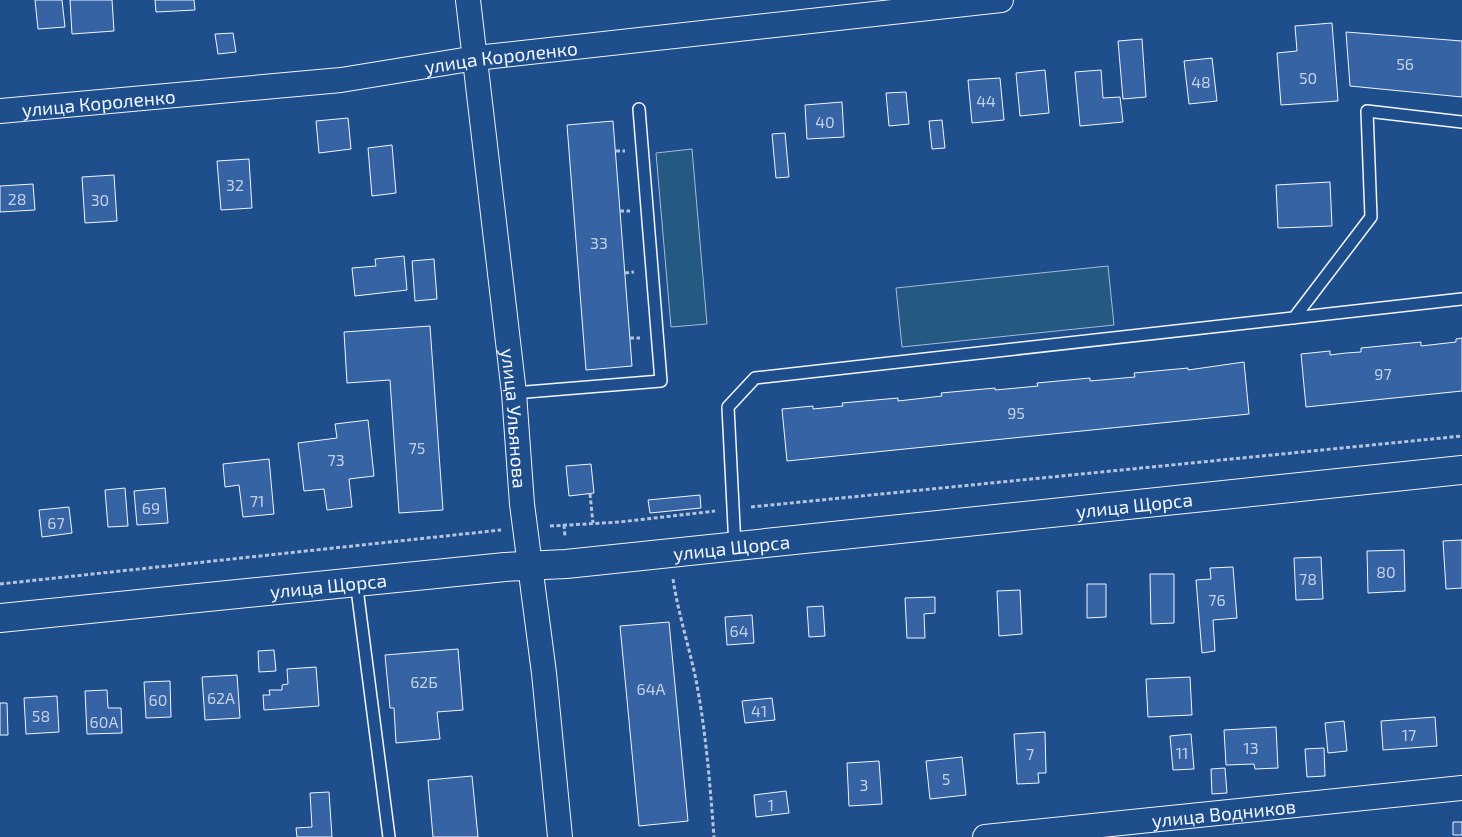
<svg xmlns="http://www.w3.org/2000/svg" width="1462" height="837" viewBox="0 0 1462 837" font-family="'Exo 2',sans-serif">
<style>
.green{fill:#245a82;stroke:#a8bbd7}
.building{fill:#3563a3;stroke:#f2f6ff}
.lines{fill:none;stroke-linecap:round;stroke-linejoin:round}
.service-casing{stroke:#f2f6ff;stroke-width:14}
.minor-casing{stroke:#f2f6ff;stroke-width:26}
.secondary-casing{stroke:#f2f6ff;stroke-width:30}
.path{stroke:#b3c4dc;stroke-width:3;stroke-dasharray:4 2.5;stroke-linecap:butt}
.service{stroke:#1f4e8c;stroke-width:11}
.minor{stroke:#1f4e8c;stroke-width:24}
.secondary{stroke:#1f4e8c;stroke-width:28}
.labels{text-anchor:middle;dominant-baseline:central;stroke-width:4;stroke-linejoin:round;paint-order:stroke}
.number-label{font-size:16px;fill:#c3d1e8}
.street-label{font-size:19px;fill:#f2f6ff;stroke:#1f4e8c}
</style>
<rect width="100%" height="100%" fill="#1f4e8c"/>
<path class="green" d="M692,149L707,324L671,327L656,153Z
M1108,266L1114,325L902,347L896,288Z"/>
<path class="building" d="M35,0H62L65,27L38,29Z
M70,0H112L114,31L72,34Z
M155,0H194L195,10L156,12Z
M1332,23L1338,101L1281,105L1277,53L1297,51L1295,26Z
M1346,32L1462,41V97L1350,86Z
M233,33L236,52L218,54L215,34Z
M1142,39L1146,97L1123,99L1118,41Z
M1212,58L1217,101L1189,104L1184,61Z
M1045,70L1049,113L1020,116L1016,73Z
M1101,70L1103,98L1120,97L1123,122L1080,126L1075,72Z
M1000,78L1004,120L972,123L968,80Z
M906,92L909,124L889,126L886,93Z
M842,102L844,137L807,139L805,105Z
M348,118L351,149L319,153L316,121Z
M942,120L945,148L932,149L929,121Z
M613,121L632,366L586,370L567,125Z
M785,133L789,177L776,178L772,134Z
M392,145L396,193L372,196L368,148Z
M249,159L252,208L221,210L217,161Z
M114,175L117,221L85,223L82,177Z
M1330,182L1332,226L1278,228L1276,185Z
M33,184L35,210L0,212V186Z
M404,256L407,290L355,296L352,268L376,266L375,259Z
M434,259L437,299L415,301L412,261Z
M430,326L443,510L399,513L390,380L347,383L344,332Z
M1462,338V391L1306,407L1301,354L1330,351V355L1346,353L1361,352V348L1421,342V346L1456,342V339Z
M1244,362L1249,414L787,461L782,409L813,406V409L843,406L842,403L898,398V401L942,396L941,393L995,388V390L1017,388L1038,386L1037,383L1090,378V381L1135,377L1134,373L1188,368V370Z
M368,420L374,476L349,479L352,507L327,510L324,489L304,491L298,443L337,438L335,424Z
M269,459L274,514L243,517L239,485L225,487L223,464Z
M591,464L594,493L569,496L566,466Z
M125,488L128,526L108,527L105,490Z
M165,488L168,523L137,525L134,491Z
M700,495L701,508L650,513L648,500Z
M69,507L72,533L42,537L39,510Z
M1462,540V588L1446,589L1443,541Z
M1404,550L1405,591L1368,593L1367,551Z
M1321,557L1323,599L1296,600L1294,558Z
M1233,567L1237,618L1213,620L1215,651L1202,653L1196,580L1211,579L1210,568Z
M1150,574H1174V623L1151,624Z
M1087,584H1106V617L1087,618Z
M1020,590L1022,634L999,636L997,591Z
M935,597V613L924,614L925,638H907L905,598Z
M823,606L825,636L809,637L807,607Z
M752,615L754,643L727,645L725,617Z
M669,622L688,821L639,826L620,626Z
M458,649L463,710L437,712L440,739L396,743L394,708H390L385,655Z
M274,650L276,671L259,672L258,651Z
M316,667L319,706L264,710L263,695H270L269,690H282V685L288,684L287,669Z
M237,675L240,718L205,720L202,677Z
M1190,677L1192,715L1148,717L1146,679Z
M170,681L171,717L146,718L144,682Z
M107,690L108,708H121L122,733L87,734L85,691Z
M57,696L59,732L26,734L24,698Z
M772,698L775,720L745,723L742,701Z
M0,703H7L8,735H0Z
M1435,717L1437,746L1383,750L1381,721Z
M1344,721L1347,751L1328,753L1325,723Z
M1276,727L1278,768L1255,769L1254,764L1226,765L1224,730Z
M1045,732L1046,773H1038L1039,783L1017,784L1014,734Z
M1191,734L1194,769L1173,770L1170,736Z
M1324,748L1325,776L1307,777L1305,749Z
M962,757L966,795L930,799L926,761Z
M879,761L882,804L849,806L847,763Z
M1225,768L1227,793L1212,794L1211,769Z
M472,776L478,837H433L428,780Z
M786,791L789,813L756,817L754,795Z
M329,792L332,837H297L296,828L312,827L310,793Z
M1453,822H1462V835H1453Z"/>
<g class="lines">
<g class="service-casing">
<path id="service" d="M1294,318L1371,217L1367,111L1462,122
M514,393L661,381L639,109
M735,547L728,407L755,378L1462,299
M356,581L389,837"/>
</g>
<g class="minor-casing">
<g id="minor">
<path id="s1" d="M468,0L514,393L522,504L544,673L560,837"/>
<path id="s2" d="M0,111L341,80L476,58L1001,0"/>
<path id="s3" d="M985,837L1462,788"/>
</g>
</g>
<g class="secondary-casing">
<g id="secondary">
<path id="s4" d="M0,618L505,567L566,564L1462,470"/>
</g>
</g>
<path class="path" d="M616,151H625
M620,211H630
M625,273L634,272
M630,338H640
M590,494L593,523
M751,507L1462,436
M564,525L565,537
M550,526L620,522L715,511
M673,579C678,613 689,646 696,680C706,732 710,784 714,837
M0,584L501,530"/>
<use href="#service" class="service"/>
<use href="#minor" class="minor"/>
<use href="#secondary" class="secondary"/>
</g>
<g class="labels">
<g class="number-label">
<text x="1405" y="63">56</text>
<text x="1308" y="77">50</text>
<text x="1201" y="81">48</text>
<text x="986" y="100">44</text>
<text x="825" y="121">40</text>
<text x="235" y="184">32</text>
<text x="17" y="198">28</text>
<text x="100" y="199">30</text>
<text x="599" y="242">33</text>
<text x="1383" y="373">97</text>
<text x="1016" y="412">95</text>
<text x="417" y="447">75</text>
<text x="336" y="459">73</text>
<text x="257" y="500">71</text>
<text x="151" y="507">69</text>
<text x="56" y="522">67</text>
<text x="1386" y="571">80</text>
<text x="1308" y="578">78</text>
<text x="1217" y="599">76</text>
<text x="739" y="630">64</text>
<text x="424" y="681">62Б</text>
<text x="651" y="688">64А</text>
<text x="221" y="697">62А</text>
<text x="158" y="699">60</text>
<text x="759" y="710">41</text>
<text x="41" y="715">58</text>
<text x="104" y="721">60А</text>
<text x="1409" y="734">17</text>
<text x="1251" y="747">13</text>
<text x="1182" y="752">11</text>
<text x="1030" y="753">7</text>
<text x="946" y="778">5</text>
<text x="864" y="784">3</text>
<text x="771" y="804">1</text>
</g>
<g class="street-label">
<text stroke="none"><textPath href="#s2" startOffset="504">улица Короленко</textPath></text>
<text stroke="none"><textPath href="#s2" startOffset="99">улица Короленко</textPath></text>
<text stroke="none"><textPath href="#s1" startOffset="421">улица Ульянова</textPath></text>
<text stroke="none"><textPath href="#s4" startOffset="1140">улица Щорса</textPath></text>
<text stroke="none"><textPath href="#s4" startOffset="735">улица Щорса</textPath></text>
<text stroke="none"><textPath href="#s4" startOffset="330">улица Щорса</textPath></text>
<text stroke="none"><textPath href="#s3" startOffset="240">улица Водников</textPath></text>
</g>
</g>
</svg>
